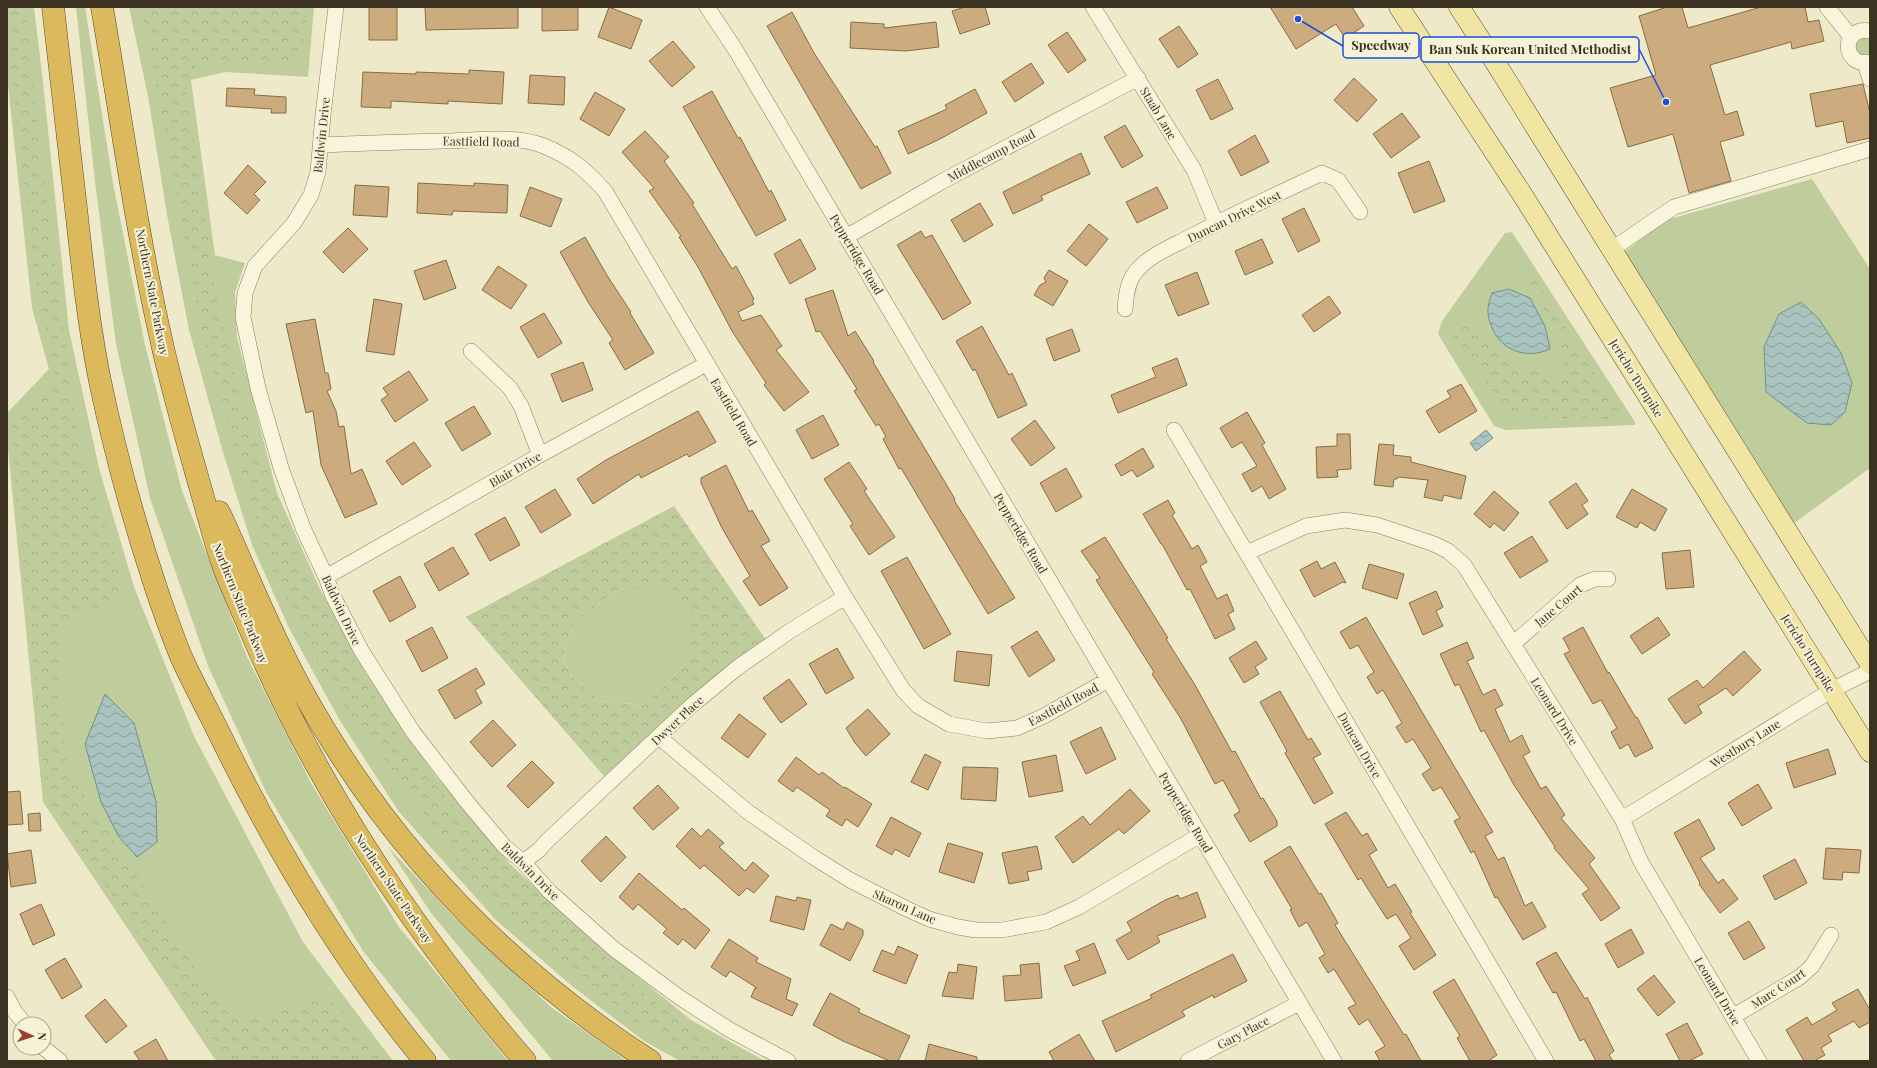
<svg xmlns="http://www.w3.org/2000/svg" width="1877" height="1068" viewBox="0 0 1877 1068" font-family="'Playfair Display',serif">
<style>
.green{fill:#bfcd9c}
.forest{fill:url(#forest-crowns);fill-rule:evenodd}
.water{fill:url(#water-waves);stroke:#70918f}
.building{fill:#ccac7f;stroke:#8a6b43}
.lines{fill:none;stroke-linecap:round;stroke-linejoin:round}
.minor-casing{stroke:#8b7d5d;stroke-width:16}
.major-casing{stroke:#594a31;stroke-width:21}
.highway-casing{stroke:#594a31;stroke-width:23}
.minor{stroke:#f9f5dc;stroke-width:15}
.major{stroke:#f0e5a2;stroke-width:20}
.highway{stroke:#dbb95c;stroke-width:22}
.labels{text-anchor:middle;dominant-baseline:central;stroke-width:4;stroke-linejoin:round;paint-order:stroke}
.street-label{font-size:12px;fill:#3b3221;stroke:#f6f2d8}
.leader{fill:none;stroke:#1d4ed8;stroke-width:1.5}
.callout-dot{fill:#1d4ed8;stroke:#f6f2d8;stroke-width:1.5}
.callout{fill:#f6f2d8;stroke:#1d4ed8;stroke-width:1.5}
.callout-label{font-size:13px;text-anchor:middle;font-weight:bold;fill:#3b3221}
</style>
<defs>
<pattern id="forest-crowns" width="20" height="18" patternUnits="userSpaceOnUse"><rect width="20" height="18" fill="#bfcd9c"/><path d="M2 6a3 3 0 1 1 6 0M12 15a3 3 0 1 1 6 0" fill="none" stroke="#a5b086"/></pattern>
<pattern id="water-waves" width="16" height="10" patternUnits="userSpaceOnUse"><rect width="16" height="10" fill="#a9c3bf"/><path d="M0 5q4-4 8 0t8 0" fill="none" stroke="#8b9f9b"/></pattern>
</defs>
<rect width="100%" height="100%" fill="#eeeac9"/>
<path class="green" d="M7,7H34L43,82L69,330L99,468L134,587L194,736L303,942L393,1061H216L43,802L7,439V413L49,369L32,308L7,76Z
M76,7H85L113,183L145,345L182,491L247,657L311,783L399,927L508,1061H451L363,951L266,792L208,666L150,498L116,344L95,182Z
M129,7H314L308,77L225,72L191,80L215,255L245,263L235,292L237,337L277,493L320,589L365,672L435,775L510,864L593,940L691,1020L765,1061H680L644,1041L572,986L496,920L399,812L339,719L289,628L252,545L222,449L189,330L167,215L148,96Z
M1862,38L1870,39L1869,55L1857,53L1855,47L1857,41Z
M1812,179L1870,269V468L1786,529L1617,258L1666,220Z
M1512,232L1635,422V425L1505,430L1494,426L1438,334L1442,321L1505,233Z
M671,585L689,615V660L644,705L601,701L571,675L563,657L574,624L616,590Z
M388,847L455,918L551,1007L627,1061H553L431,913Z"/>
<path class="forest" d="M7,7H25L42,165L80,451L119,564L124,590L102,608L65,619L59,656L66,766L221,1008L243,1022L319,1000L337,1004L383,1061H228L108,890L49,801L45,783L16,500L12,420L27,402L53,379L54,365L34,270L7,31Z
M141,7H308L302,53L288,62L215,61L196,65L185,85L217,299L240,396L305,575L412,759L520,878L650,999L752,1061H695L634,1021L473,884L406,788L328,684L268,562L200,324L179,205Z
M1531,273L1619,412L1613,419L1522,417L1507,411L1451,333L1460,322L1477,326L1501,359L1531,367L1539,374L1558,383L1566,372L1559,337L1532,290Z
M674,506L766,640L654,732L604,776L466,617ZM671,586L689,615V660L644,705L601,701L571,675L563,657L574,624L616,590Z"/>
<path class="water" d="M1509,289L1530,298L1545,326L1550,349C1521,362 1493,346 1488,314C1487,308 1490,299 1492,293Z
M1801,302L1819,319L1841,353L1852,383L1845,412L1831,425L1807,423L1766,392L1764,347L1779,314Z
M1486,430L1493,438L1476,451L1470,443Z
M105,694L134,723L156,801L157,842L137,857L119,837L101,802L85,744Z"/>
<path class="building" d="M369,7H397V40H369Z
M425,7H518V28L426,30Z
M542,7H578V30L542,31Z
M609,7L642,20L631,49L598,37Z
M965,7H985L990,24L960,34L952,11Z
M1270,7H1352L1364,26L1345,38L1336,24L1296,49Z
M1667,7H1682L1688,28L1761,7H1805L1808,22L1819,20L1824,41L1792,49L1791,42L1710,65L1725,115L1737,111L1744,135L1720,142L1731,181L1689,193L1673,134L1628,147L1610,88L1656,75L1639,16Z
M792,12L814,53L875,147L877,146L891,173L861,189L767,26Z
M851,22L884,24V28L936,22L939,47L906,51L850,48Z
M1179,26L1198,54L1178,68L1159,39Z
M1067,32L1086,60L1068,73L1048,45Z
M673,41L695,67L672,87L649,61Z
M1031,63L1044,83L1015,102L1002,82Z
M469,70L504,72L502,104L448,101V104L391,101V108L361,107L363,72L416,74V72L469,74Z
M530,75L565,77L564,105L528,103Z
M1354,78L1377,100L1357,122L1334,100Z
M1218,79L1233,109L1211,120L1196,90Z
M1863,84L1870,113V138L1847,143L1843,121L1816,127L1810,94Z
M227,88L255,89L254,95L286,97V113H271L272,109L226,106Z
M975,89L987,113L938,140L908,154L898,131L947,109L945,105Z
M712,91L738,138L740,137L769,192L771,190L786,220L756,236L683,107Z
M595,92L625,109L609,136L580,119Z
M1402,113L1420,137L1391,158L1373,134Z
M1125,125L1143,156L1122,168L1104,137Z
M645,131L669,157L664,161L694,203L692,204L732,269L736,266L754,299L752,300L754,304L738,312L742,321L761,315L782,346L776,350L809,392L784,411L764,385L766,383L732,331L698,267L679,237L681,236L649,191L654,188L622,152Z
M1255,135L1269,162L1241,176L1228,151Z
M1081,153L1090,174L1041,196L1043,200L1013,214L1003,192Z
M1429,161L1445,201L1414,213L1398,173Z
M248,165L266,182L254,194L260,200L247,214L224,193Z
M418,183L474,186V183L508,185L507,213L453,211L452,215L417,213Z
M355,185L389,187L387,217L353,215Z
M530,187L562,199L551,227L520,216Z
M1157,187L1168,208L1137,223L1126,202Z
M980,203L993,225L964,242L951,220Z
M1304,208L1320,241L1298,252L1282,219Z
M1089,224L1108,239L1086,266L1067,251Z
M348,228L368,249L343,273L323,252Z
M921,231L925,238L932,235L971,303L943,320L897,245Z
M585,237L608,277L631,312L630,313L654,353L625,370L609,343L613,340L588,302L560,252Z
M800,239L816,269L790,284L774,254Z
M1262,239L1273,263L1245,275L1235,251Z
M446,260L456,288L424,300L414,271Z
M498,266L527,285L511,309L482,290Z
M1049,270L1068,281L1053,306L1034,295L1040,285L1046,282L1044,278Z
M1197,272L1209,304L1178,316L1165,285Z
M833,290L848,336L855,331L874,361L873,362L955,499L954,500L1015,598L988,614L901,468L899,469L883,439L886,437L879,424L876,426L854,391L857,389L820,331L816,332L805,299Z
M1329,296L1341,313L1314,332L1302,315Z
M374,299L402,304L394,355L366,351Z
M544,313L562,343L538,358L520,327Z
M315,319L325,373H328L331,389L327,391L336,411L339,427L344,426L351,474L362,469L377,504L345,518L321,465L313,411L306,413L286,324Z
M982,326L1009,375L1012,373L1027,405L998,418L975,369L973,371L956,341Z
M1072,329L1080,351L1054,361L1046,339Z
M1177,358L1187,385L1118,413L1111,395L1156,377L1152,368Z
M583,362L593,390L562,402L551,374Z
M409,371L428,400L395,422L381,400L388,395L383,388Z
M1461,384L1477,411L1439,433L1426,411L1451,397L1447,391Z
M474,406L491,434L462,451L445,423Z
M698,411L716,442L689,457L687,454L641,478L639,474L593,504L577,479L606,460Z
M1247,412L1265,443L1262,445L1286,489L1269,499L1262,486L1252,492L1242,474L1257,466L1242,442L1232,448L1220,428Z
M823,415L839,445L812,459L796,430Z
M1035,420L1055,448L1031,466L1011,439Z
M1337,434H1350L1351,469L1337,470L1338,477L1317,478L1316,447L1337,446Z
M414,442L431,466L402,485L386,461Z
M1379,444L1394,445L1393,455L1411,457V462L1466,476L1461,499L1444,495L1442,501L1424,497L1428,480L1398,477L1397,479H1394L1393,487L1374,485Z
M1143,448L1154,467L1137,477L1132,470L1121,476L1115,465Z
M849,462L867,489L864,491L895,537L869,555L850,526L853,524L824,479Z
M726,465L749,512L752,510L770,541L761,546L788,588L760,606L743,581L750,576L722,528L701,483V478Z
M1066,468L1082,497L1056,512L1040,483Z
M1576,483L1588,501L1582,505L1588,514L1567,529L1549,502Z
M555,489L571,515L541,533L525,507Z
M1632,489L1667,509L1655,531L1640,522L1637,528L1616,517Z
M1494,491L1519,513L1504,531L1494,523L1490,528L1474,514Z
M1168,500L1175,513L1172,515L1192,549L1198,545L1207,562L1200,566L1217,599L1227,594L1234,611L1228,614L1235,629L1215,639L1190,589L1187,590L1162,544H1161L1143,514Z
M505,517L520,545L490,561L475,534Z
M1532,536L1548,561L1520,578L1504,553Z
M1105,537L1168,638L1166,639L1195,685L1232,752L1235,751L1261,799L1263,798L1277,821V826L1250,842L1234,815L1240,811L1223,780L1215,784L1181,719L1152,674L1154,672L1096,580L1100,578L1081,551Z
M453,547L469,574L439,591L424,564Z
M1690,550L1694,587L1666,589L1662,553Z
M907,557L951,634L924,649L881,571Z
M1317,561L1321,569L1335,562L1346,583L1343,582L1314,597L1300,570Z
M1369,564L1404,574L1397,599L1362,588Z
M400,576L416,607L390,622L373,591Z
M1436,591L1443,607L1436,611L1443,626L1423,635L1409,603Z
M1366,617L1493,832L1485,836L1498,860L1504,857L1525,906L1532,902L1546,927L1523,940L1497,897L1495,898L1474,851L1471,853L1454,821L1460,818L1441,787L1433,791L1422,774L1431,768L1413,739L1406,743L1396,727L1402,723L1383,690L1377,694L1367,677L1374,672L1358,645L1350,649L1340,632Z
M1658,617L1670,635L1642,654L1630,636Z
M432,627L448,658L422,672L406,641Z
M1583,627L1608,673L1609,672L1636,718L1637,717L1653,748L1635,757L1628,744L1620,749L1611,732L1617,728L1601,700L1593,704L1564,654L1570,651L1563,638Z
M1037,631L1055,660L1029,677L1011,647Z
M1256,641L1267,659L1255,667L1259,674L1244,683L1229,658Z
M1467,642L1474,658L1467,661L1483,695L1495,689L1503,705L1495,709L1510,742L1522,735L1530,752L1523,756L1541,789L1546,786L1565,815L1561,818L1595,858L1589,864L1620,908L1601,921L1582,894L1589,889L1554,848L1555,847L1514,785L1484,730L1481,732L1459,684L1455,686L1440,654Z
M837,648L854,678L826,694L809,664Z
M957,651L992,655L989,686L954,681Z
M1744,651L1761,670L1733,696L1726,688L1698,706L1702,713L1685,724L1668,699L1697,680L1703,688Z
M476,668L485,684L475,690L482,703L455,719L438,690Z
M789,679L807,704L781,723L763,698Z
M1280,691L1308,740L1311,738L1321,754L1313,758L1333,793L1314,804L1285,753L1287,751L1260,702Z
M868,709L890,734L866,756L855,743L846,728Z
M739,714L766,734L748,758L721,738Z
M493,720L516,745L492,767L470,742Z
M1101,727L1116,759L1086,774L1070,742Z
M1828,749L1836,774L1794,788L1786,763Z
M925,754L941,762L928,790L911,782Z
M1056,755L1063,791L1029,797L1022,762Z
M796,757L819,775L822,772L844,788L845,787L872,804L858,827L846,819L842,826L826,816L830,810L797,787L793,792L778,781Z
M532,761L554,783L528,808L507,786Z
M963,767L998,768L996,801L961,799Z
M1758,784L1772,808L1742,826L1728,803Z
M658,785L679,808L653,830L633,808Z
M1130,789L1150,811L1124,834L1119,829L1073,863L1055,837L1083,816L1090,825Z
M20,791L23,824L7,825V792Z
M1346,812L1362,836L1367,833L1377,850L1369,855L1388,888L1395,884L1412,912L1410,913L1436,955L1414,970L1399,946L1411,938L1396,914L1387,919L1361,878L1358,880L1325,824Z
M40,813L41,831H29L28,814Z
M891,817L921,833L909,857L895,849L892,855L876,846Z
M1699,819L1715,849L1700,858L1718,883L1723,879L1738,899L1720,913L1699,884L1700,883L1674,833Z
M692,828L701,837L708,829L724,843L719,847L745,871L753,862L769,876L754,893L747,888L739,896L704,865L700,869L676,846Z
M606,836L626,857L601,882L581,861Z
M948,843L983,853L974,883L939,872Z
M1037,846L1042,869L1027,872L1029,880L1009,884L1002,853Z
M1290,846L1319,894L1321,893L1338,923L1335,925L1404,1035L1406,1034L1421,1061H1380L1375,1052L1385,1046L1368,1019L1359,1025L1348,1008L1356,1004L1334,969L1328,973L1319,958L1325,954L1307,922L1299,927L1290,910L1292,909L1264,862Z
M1826,848L1861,850L1859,873L1843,872L1842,880L1823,879Z
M31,850L36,883L11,887L7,854Z
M1795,859L1807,883L1775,900L1763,876Z
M639,873L682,910L684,908L710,930L695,949L683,939L678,945L663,933L667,929L638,904L633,910L619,897Z
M1197,892L1206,917L1157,936L1160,942L1128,960L1116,940L1132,931L1127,922L1165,900L1178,895L1180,899Z
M776,896L796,901L797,897L811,900L804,930L770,921Z
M41,904L55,935L33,945L20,914Z
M1749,921L1765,948L1744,960L1728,933Z
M847,922L863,930V935L850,961L820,945L831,924L843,930Z
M1631,929L1644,953L1618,968L1605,944Z
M729,939L758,958L756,962L791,979L786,999L798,1004L792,1016L751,997L755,988H757L730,971L726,977L711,967Z
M1094,943L1106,973L1073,986L1064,966L1080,960L1076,951Z
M898,946L918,955L906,984L873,971L882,950L894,955Z
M1556,952L1585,999L1587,997L1614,1051L1609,1055L1613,1061H1596L1584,1039L1580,1041L1556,992L1553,993L1536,963Z
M1233,954L1247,981L1214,998L1213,995L1182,1011L1185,1016L1116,1052L1102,1021L1152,998L1150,995Z
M65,958L82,987L62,999L45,970Z
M1039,963L1042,998L1005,1001L1003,976L1021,975L1020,965Z
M958,964L977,967L973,999L942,996L949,972L957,973Z
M1654,975L1675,1002L1658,1016L1637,989Z
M1454,979L1497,1055L1488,1061H1470L1457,1038L1460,1036L1433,992Z
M1858,989L1870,1010V1022L1859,1028L1854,1021L1828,1035L1832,1041L1821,1048L1825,1055L1814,1061H1804L1786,1030L1807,1017L1812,1025L1837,1010L1832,1003Z
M830,993L860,1009L858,1012L910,1036L898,1061H890L843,1041L813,1025Z
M105,999L127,1026L106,1043L85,1016Z
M1687,1023L1703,1054L1689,1061H1680L1666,1034Z
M1079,1034L1095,1061H1054L1049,1052Z
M156,1039L168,1061H140L134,1052Z
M929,1044L977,1057V1061H925Z"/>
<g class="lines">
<g class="minor-casing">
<path id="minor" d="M336,7L323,115L318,172L311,195L294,223L255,266L245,293L243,317L258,388L281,468L303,528L326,577L333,596L361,650L413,732L467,802L504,846L523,862L550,892L614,949L679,997L730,1030L788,1061
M707,7L735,49L1334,1061
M1093,7L1194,170L1216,223
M1827,7L1851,37
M1870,31C1840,26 1842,68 1870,62
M1865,63L1870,79
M322,145C364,143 406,142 447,141C477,140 517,135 544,146C571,157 586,170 605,191L845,597L903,690L918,706L949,724L987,731L1017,728L1044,716L1108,680
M846,237L941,182L1138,78
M1611,250L1674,207L1870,149
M1125,309C1126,298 1127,284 1134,274C1147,256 1171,247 1190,237C1233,214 1278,194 1322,173L1338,180L1360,212
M471,351L510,388L521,406L540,455
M1174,430L1546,1061
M1247,553L1306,526L1345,520L1377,525L1434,544L1448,551L1464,565L1622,819L1641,862L1759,1061
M326,577L540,455L706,364
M1513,644L1580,585L1595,579H1608
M659,737L748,812L813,857L850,880L907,909L929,919L958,927L976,930H1002L1046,922L1079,907L1200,835
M1622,819L1832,690L1870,671
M523,862L539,850L547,841L691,706L737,668L790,631L845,597
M7,997L15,1012L25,1024
M1734,1016L1800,977L1812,966L1831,935
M44,1048L60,1061
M1188,1061L1299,1003"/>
</g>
<g class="major-casing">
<path id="major" d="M1399,7L1522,194L1870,752
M1459,7L1495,62L1870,664"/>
</g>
<g class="highway-casing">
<path id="highway" d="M53,7C61,77 69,147 77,217C83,272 89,327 100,381C115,453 134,522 157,591C165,614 173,638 183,661C195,687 209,712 221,737C278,853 343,962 425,1061
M102,7C121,117 136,229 161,339C172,390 187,440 201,490C208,514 214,539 222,562C232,590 245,616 256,643C323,796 416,935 525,1061
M219,512C246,570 269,631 300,687C385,843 501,965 650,1061"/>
</g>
<use href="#minor" class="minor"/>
<use href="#major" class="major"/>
<use href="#highway" class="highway"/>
</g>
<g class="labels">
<g class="street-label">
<text transform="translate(1159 113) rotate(59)">Staab Lane</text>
<text transform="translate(321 135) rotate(-84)">Baldwin Drive</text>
<text transform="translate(481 141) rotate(1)">Eastfield Road</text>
<text transform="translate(991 155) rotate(-28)">Middlecamp Road</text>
<text transform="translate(1234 216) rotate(-26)">Duncan Drive West</text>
<text transform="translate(857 254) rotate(59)">Pepperidge Road</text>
<text transform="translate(153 292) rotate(79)">Northern State Parkway</text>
<text transform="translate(1637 378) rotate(58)">Jericho Turnpike</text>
<text transform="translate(734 412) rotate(59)">Eastfield Road</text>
<text transform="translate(515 469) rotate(-30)">Blair Drive</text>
<text transform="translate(1021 533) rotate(59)">Pepperidge Road</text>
<text transform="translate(241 603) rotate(68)">Northern State Parkway</text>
<text transform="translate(1558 605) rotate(-40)">Jane Court</text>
<text transform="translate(342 610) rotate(65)">Baldwin Drive</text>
<text transform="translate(1809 653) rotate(58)">Jericho Turnpike</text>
<text transform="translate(1063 704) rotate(-28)">Eastfield Road</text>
<text transform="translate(1555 711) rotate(58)">Leonard Drive</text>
<text transform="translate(677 720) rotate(-43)">Dwyer Place</text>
<text transform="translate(1745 743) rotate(-32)">Westbury Lane</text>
<text transform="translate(1360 745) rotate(60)">Duncan Drive</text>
<text transform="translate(1186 812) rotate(59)">Pepperidge Road</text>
<text transform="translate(531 871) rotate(45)">Baldwin Drive</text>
<text transform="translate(394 888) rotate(56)">Northern State Parkway</text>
<text transform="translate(905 906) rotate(24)">Sharon Lane</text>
<text transform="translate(1778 988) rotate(-33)">Marc Court</text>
<text transform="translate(1718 991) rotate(59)">Leonard Drive</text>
<text transform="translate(1243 1032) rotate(-28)">Gary Place</text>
</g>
</g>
<path class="leader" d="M1298 19L1343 46M1666 102L1639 49"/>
<g class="callout-dot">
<circle cx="1298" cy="19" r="4"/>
<circle cx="1666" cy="102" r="4"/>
</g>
<g class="callout">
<rect x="1343" y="33" width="76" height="25" rx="4"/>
<rect x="1421" y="37" width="218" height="25" rx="4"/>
</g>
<g class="callout-label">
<text x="1381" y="50">Speedway</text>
<text x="1530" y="54">Ban Suk Korean United Methodist</text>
</g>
<rect width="1877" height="1068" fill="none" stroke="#3b3221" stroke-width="16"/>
<g transform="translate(32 1036) rotate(93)"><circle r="19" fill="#f6f2d8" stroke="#aba58f"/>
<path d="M0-3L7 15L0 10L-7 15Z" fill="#99402e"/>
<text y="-6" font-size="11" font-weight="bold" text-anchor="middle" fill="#3b3221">N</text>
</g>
</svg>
